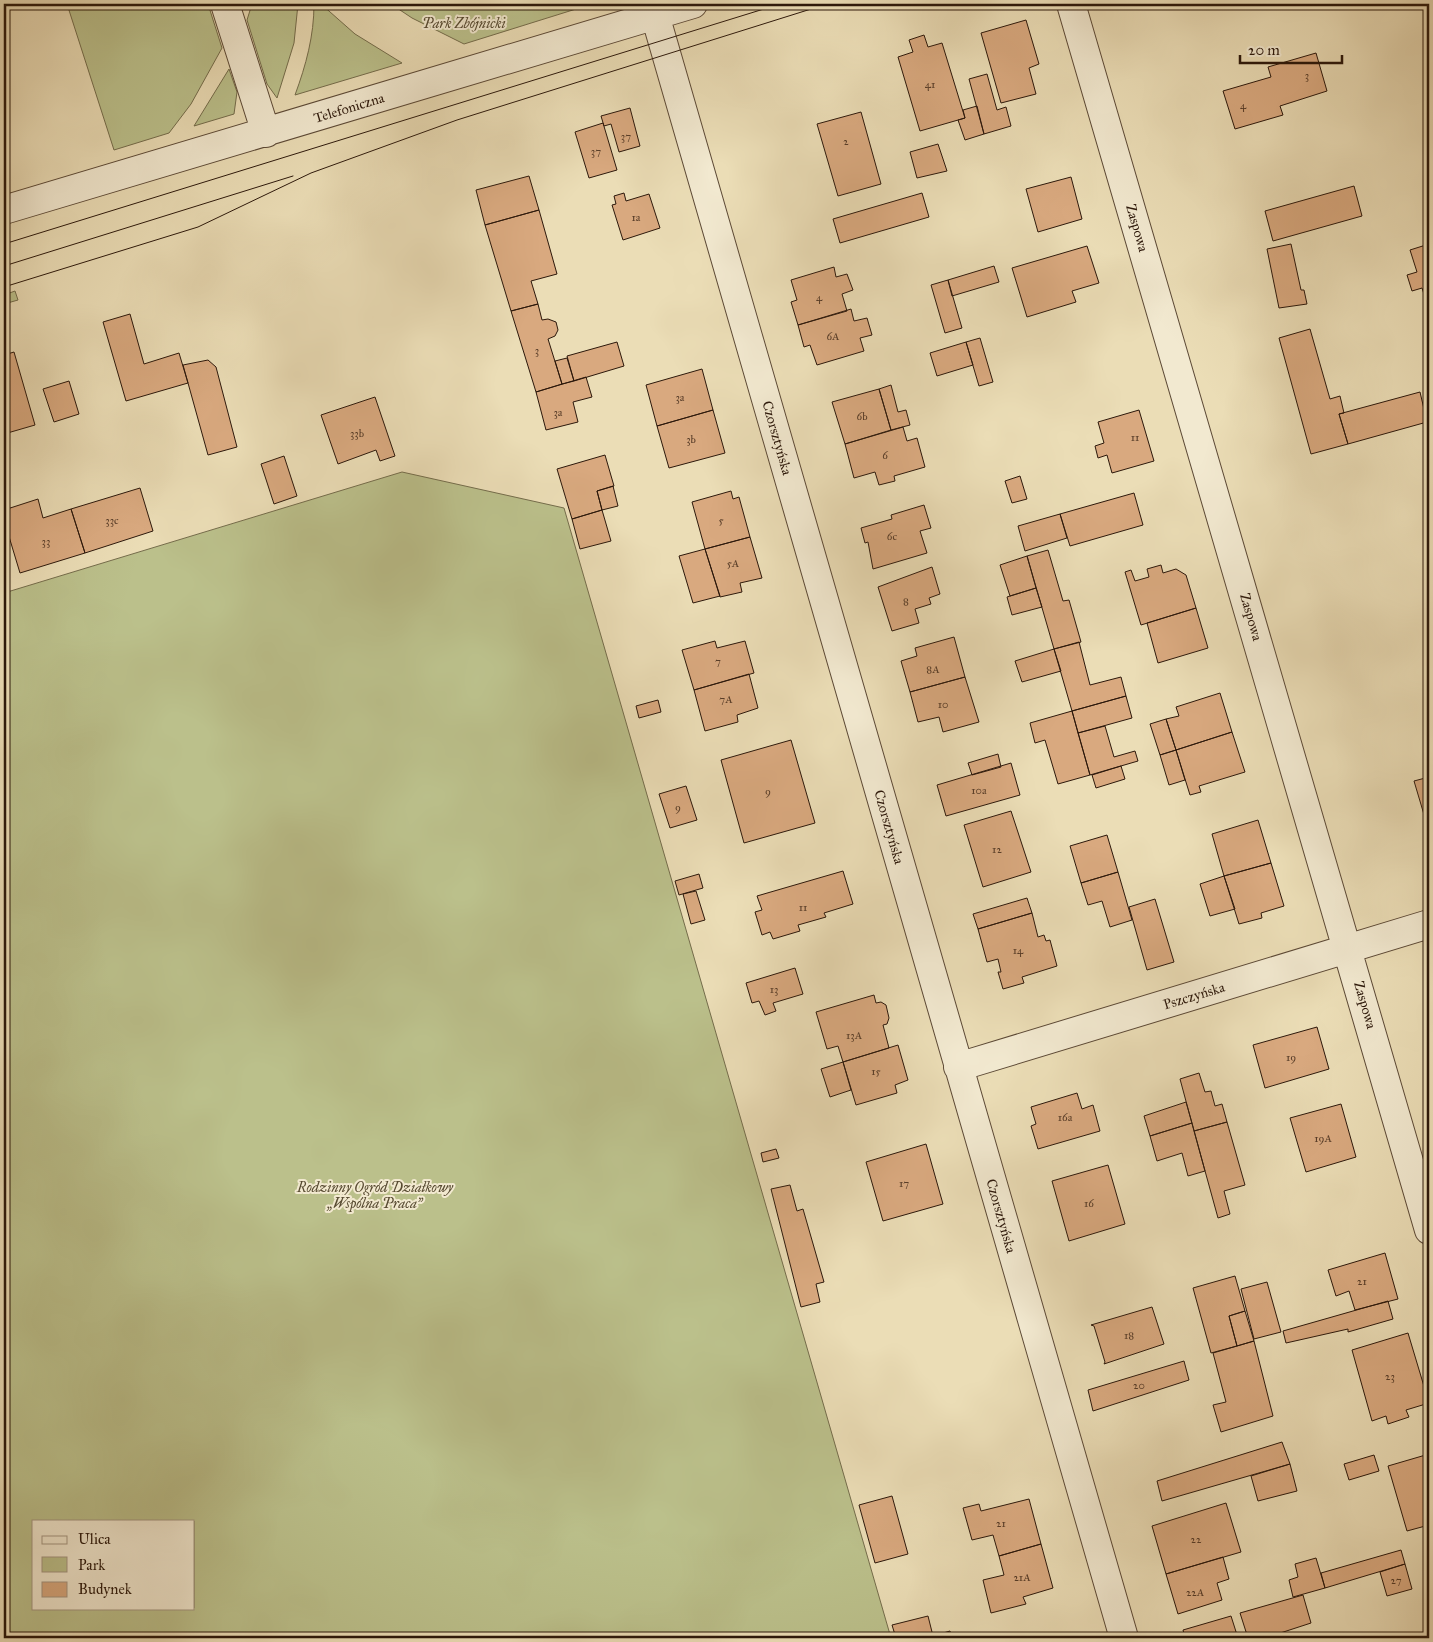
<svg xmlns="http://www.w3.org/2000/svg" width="1433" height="1642" viewBox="0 0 1433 1642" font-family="'IM FELL Great Primer',serif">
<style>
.green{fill:#bbc08b;stroke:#746c4b;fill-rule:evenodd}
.building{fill:#d9a97f;stroke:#2c180b}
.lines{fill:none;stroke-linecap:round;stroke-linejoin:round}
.minor-casing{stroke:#5c4936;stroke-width:30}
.minor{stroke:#f2e9d0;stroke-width:28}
.tram{stroke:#2c180b;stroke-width:1}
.labels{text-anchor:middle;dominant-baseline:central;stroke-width:4;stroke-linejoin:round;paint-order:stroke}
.number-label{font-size:11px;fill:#573c28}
.park-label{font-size:14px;font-style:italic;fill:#574a31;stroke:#f2e9d0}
.street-label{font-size:14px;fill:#2c180b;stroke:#f2e9d0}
</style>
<rect width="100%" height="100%" fill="#ebddb6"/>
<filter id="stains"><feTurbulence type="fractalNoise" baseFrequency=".004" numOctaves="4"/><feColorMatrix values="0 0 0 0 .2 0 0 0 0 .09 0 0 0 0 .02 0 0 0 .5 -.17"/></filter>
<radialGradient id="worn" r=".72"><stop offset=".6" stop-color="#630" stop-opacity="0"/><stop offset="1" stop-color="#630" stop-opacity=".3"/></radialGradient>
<path class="green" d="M67,4H208L222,48L191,104L169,133L114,150Z
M252,4H298L294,43L277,98L267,84L247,20Z
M314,4H321L355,34L402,63L295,95C306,65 314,36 314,4Z
M391,4H592L464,44L412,18Z
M229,69L237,92L234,114L194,126Z
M15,291L18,300L4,304V295Z
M402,472L564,508L891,1638H4V593ZM34,1521H194V1608H34Z"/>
<path class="building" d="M1193,4H1211L1195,8Z
M1026,20L1039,64L1029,68L1036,94L1001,103L981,33Z
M924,35L928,47L942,43L965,118L920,131L898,57L913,52L909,40Z
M1316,53L1327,91L1280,106L1283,115L1235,129L1223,91L1271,77L1268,67Z
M987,74L997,110L1006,107L1011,126L984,134L969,79Z
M977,106L984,134L965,140L958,120L965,118L963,110Z
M630,108L640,146L619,152L611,124L604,126L601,116Z
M861,112L881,184L838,196L817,124Z
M603,123L617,170L589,178L575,132Z
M938,144L947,171L917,178L910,152Z
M529,176L539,210L485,225L476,190Z
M1071,177L1082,219L1038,232L1026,189Z
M1354,186L1362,216L1273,241L1265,211Z
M624,193L626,201L649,194L660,228L623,240L612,205L616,204L614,196Z
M922,193L929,217L840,243L833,219Z
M539,210L557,274L531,281L538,304L511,311L485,225Z
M1291,244L1301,290H1304L1307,304L1279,308L1267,249Z
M1429,244V306L1428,307L1422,288L1412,291L1407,275L1417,272L1410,250Z
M1087,246L1099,283L1072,291L1076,302L1027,317L1012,268Z
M994,266L999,282L952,296L948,280Z
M834,267L836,277L847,274L853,290L842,294L847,311L798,325L791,302L797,300L791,280Z
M948,280L962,328L945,333L931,285Z
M538,304L542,320L548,319L556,322L558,330L555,336L548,339L562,384L536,392L511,311Z
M851,309L854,321L867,318L872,335L860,338L864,351L817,365L810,345L804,347L798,325Z
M130,314L144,364L179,353L188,383L126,401L103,322Z
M1310,329L1330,399L1340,396L1344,413L1339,414L1348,444L1311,454L1279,338Z
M980,338L993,382L979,386L966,342Z
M617,342L624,366L574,381L567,356Z
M966,342L973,365L937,376L930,353Z
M14,352L35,425L4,434V355Z
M567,358L574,381L562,384L555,361Z
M208,360L216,367L237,447L208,455L183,365Z
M702,369L713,410L657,426L646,385Z
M586,377L592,397L573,402L578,422L546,430L536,392Z
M69,381L79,414L54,422L43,389Z
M891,385L898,412L906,410L910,425L891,430L879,389Z
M879,389L891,430L845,444L832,402Z
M1420,392L1427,422L1348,444L1339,414Z
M375,397L395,456L380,461L376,450L338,464L321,415Z
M713,410L725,453L669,468L657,426Z
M1139,410L1154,461L1112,473L1107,455L1098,458L1095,446L1104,443L1098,422Z
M903,427L907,441L917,438L925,467L894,476L895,481L879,485L875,472L854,478L845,444Z
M605,455L614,486L597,491L602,510L572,519L557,469Z
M284,456L297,496L274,504L261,464Z
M1020,476L1027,499L1012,503L1005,481Z
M613,486L618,506L602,510L597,491Z
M140,488L153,531L85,553L71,509Z
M731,491L733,499L739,497L750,537L705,549L692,502Z
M1134,493L1143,525L1070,546L1060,514Z
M38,499L43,518L71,509L85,553L20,573L4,520V510Z
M924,505L931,528L920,531L927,553L873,569L868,542L865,543L861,528L892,519L891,515Z
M602,510L611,541L580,549L572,519Z
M1060,514L1067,538L1025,551L1018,526Z
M750,537L762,578L740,583L742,592L720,597L705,549Z
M705,549L720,596L693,603L679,556Z
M1048,550L1063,601L1069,600L1081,642L1054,649L1027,556Z
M1027,556L1036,588L1010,596L1000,565Z
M1161,565L1163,573L1176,569L1186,575L1196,608L1141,625L1125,572L1131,570L1135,581L1149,577L1147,569Z
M932,567L940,594L929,598L931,604L915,609L919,623L892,631L878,587Z
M1036,588L1042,607L1012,615L1007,597Z
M1196,608L1208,648L1158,663L1147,623Z
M954,637L965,677L910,692L901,661L917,656L915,648Z
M715,641L717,648L745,641L754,673L694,690L682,650Z
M1079,642L1090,685L1121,677L1126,696L1072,711L1054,649Z
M1054,649L1061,671L1022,682L1015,661Z
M749,674L758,708L737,715L738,722L705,731L694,690Z
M965,677L979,722L943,732L939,717L918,722L910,692Z
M1220,693L1232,732L1176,750L1166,719L1179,716L1176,707Z
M1126,696L1132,718L1078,733L1072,711Z
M658,700L661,712L639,718L636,706Z
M1072,711L1090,775L1058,784L1045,740L1035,743L1030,723Z
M1166,719L1176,750L1160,755L1150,724Z
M1105,726L1114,757L1135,751L1138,761L1090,775L1078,733Z
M1232,732L1245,772L1199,786L1201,792L1190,795L1176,750Z
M791,740L815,823L744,843L721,760Z
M1176,750L1185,780L1169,785L1160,755Z
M998,754L1001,767L972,775L968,763Z
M1011,763L1020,795L946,816L937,785Z
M1121,766L1125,779L1096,788L1092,775Z
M1429,777V817L1425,818L1414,781Z
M686,786L697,820L670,828L659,794Z
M1011,811L1031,872L983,887L964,825Z
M1258,820L1271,863L1224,876L1212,834Z
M1107,835L1118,872L1081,883L1070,846Z
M1271,863L1284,906L1261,913L1262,918L1239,924L1224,876Z
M843,871L853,904L824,913L826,917L798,925L800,931L773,939L770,932L762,935L755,912L762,910L757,896Z
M1118,872L1132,920L1110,927L1102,901L1088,905L1081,883Z
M699,874L703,888L679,895L675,881Z
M1224,876L1235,909L1210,916L1200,884Z
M696,891L705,920L691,924L683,894Z
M1027,898L1032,913L978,929L973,914Z
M1155,899L1174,962L1147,970L1129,907Z
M1032,913L1038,937L1044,935L1046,941L1050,940L1057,966L1022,977L1024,983L1003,989L998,972H1001L998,959L987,962L978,929Z
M795,968L803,994L773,1003L776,1011L765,1015L759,1001L752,1003L746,983Z
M874,995L876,1003L881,1002L886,1005L889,1018L887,1024L883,1025L889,1048L843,1062L838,1046L827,1049L816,1012Z
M1317,1027L1329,1069L1265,1088L1253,1045Z
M898,1045L908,1080L895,1085L897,1093L856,1105L843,1062Z
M843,1062L851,1090L830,1097L821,1069Z
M1199,1073L1205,1092L1211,1091L1215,1106L1222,1104L1227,1122L1194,1131L1180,1079Z
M1077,1093L1082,1109L1093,1105L1100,1131L1038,1149L1031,1126L1036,1124L1031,1107Z
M1186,1102L1192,1123L1150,1136L1144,1116Z
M1341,1104L1356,1157L1306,1172L1290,1118Z
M1227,1122L1245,1185L1224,1191L1230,1214L1218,1218L1194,1131Z
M1192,1123L1205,1171L1188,1176L1182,1153L1157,1161L1150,1136Z
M926,1144L943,1204L883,1221L866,1162Z
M776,1149L779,1158L763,1162L761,1153Z
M1108,1165L1125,1224L1069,1241L1052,1181Z
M790,1185L797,1211L803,1209L824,1282L816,1284L820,1302L801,1307L771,1189Z
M1385,1253L1398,1299L1355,1310L1349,1291L1336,1296L1328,1270Z
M1235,1276L1245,1311L1229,1316L1237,1346L1211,1353L1193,1288Z
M1267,1282L1281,1332L1254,1339L1241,1289Z
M1388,1301L1393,1319L1348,1332V1329L1286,1343L1283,1331Z
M1152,1307L1164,1344L1104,1364L1105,1362L1094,1326L1091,1325Z
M1245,1311L1254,1341L1237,1346L1229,1316Z
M1408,1333L1429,1403L1406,1410L1409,1417L1388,1424L1386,1416L1372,1421L1352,1350Z
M1254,1341L1273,1416L1221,1432L1213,1405L1226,1402L1213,1353Z
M1184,1361L1189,1380L1093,1411L1088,1390Z
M1282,1442L1290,1464L1162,1501L1157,1481Z
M1429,1454V1525L1407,1531L1388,1466Z
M1374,1455L1379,1471L1349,1480L1344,1464Z
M1290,1464L1297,1491L1258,1501L1251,1476Z
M892,1496L908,1554L875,1563L859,1505Z
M1029,1499L1041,1544L999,1556L993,1535L972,1540L963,1508L979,1504L981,1511Z
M1226,1503L1241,1552L1166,1574L1152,1526Z
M1041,1544L1053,1588L1023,1597L1026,1604L991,1613L983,1580L1004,1575L999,1556Z
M1401,1550L1405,1564L1325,1588L1321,1573Z
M1223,1557L1229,1579L1217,1583L1222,1600L1178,1614L1166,1574Z
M1316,1558L1325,1588L1293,1597L1289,1580L1298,1577L1295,1564Z
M1405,1564L1412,1589L1387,1596L1380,1572Z
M1303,1595L1311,1623L1265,1638H1248L1240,1613Z
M928,1616L933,1636L950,1631L952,1638H896L892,1625Z
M1231,1616L1238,1638H1185L1183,1630Z"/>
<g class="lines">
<g class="minor-casing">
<path id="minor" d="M225,4L266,133
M1071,4L1429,1230
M655,15L1124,1638
M4,210L693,4
M958,1067L1429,924"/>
</g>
<use href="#minor" class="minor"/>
<path class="tram" d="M4,244L780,4
M4,266L293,176
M4,287L198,227L311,173L457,120L827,4"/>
</g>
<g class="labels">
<g class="number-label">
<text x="1307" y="75">3</text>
<text x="930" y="84">41</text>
<text x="1243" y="105">4</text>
<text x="626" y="136">37</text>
<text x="846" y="141">2</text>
<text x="596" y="151">37</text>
<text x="636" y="217">1a</text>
<text x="819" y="297">4</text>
<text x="833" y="336">6A</text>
<text x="537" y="350">3</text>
<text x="680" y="397">3a</text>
<text x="558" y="412">3a</text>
<text x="862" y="416">6b</text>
<text x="357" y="433">33b</text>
<text x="1135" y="437">11</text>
<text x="691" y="439">3b</text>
<text x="885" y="455">6</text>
<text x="112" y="520">33c</text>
<text x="721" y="520">5</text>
<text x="892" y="536">6c</text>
<text x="46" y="541">33</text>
<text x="733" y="563">5A</text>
<text x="906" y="601">8</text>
<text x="718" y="661">7</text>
<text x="933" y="669">8A</text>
<text x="726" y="699">7A</text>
<text x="943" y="704">10</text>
<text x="979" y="790">10a</text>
<text x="768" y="791">9</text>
<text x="678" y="807">9</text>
<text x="997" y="849">12</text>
<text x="803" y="907">11</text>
<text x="1018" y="950">14</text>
<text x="774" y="989">13</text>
<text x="854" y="1035">13A</text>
<text x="1291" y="1057">19</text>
<text x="876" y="1071">15</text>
<text x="1065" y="1117">16a</text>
<text x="1323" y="1138">19A</text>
<text x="904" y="1183">17</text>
<text x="1089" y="1203">16</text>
<text x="1362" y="1281">21</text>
<text x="1129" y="1335">18</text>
<text x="1390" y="1376">23</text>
<text x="1139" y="1385">20</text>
<text x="1001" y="1523">21</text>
<text x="1196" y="1539">22</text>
<text x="1022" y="1577">21A</text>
<text x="1396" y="1580">27</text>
<text x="1195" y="1592">22A</text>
</g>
<g class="park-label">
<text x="464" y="23">Park Zbójnicki</text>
<text x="375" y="1187">Rodzinny Ogród Działkowy<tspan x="375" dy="16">„Wspólna Praca”</tspan></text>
</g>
<g class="street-label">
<text transform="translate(349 108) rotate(-17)">Telefoniczna</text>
<text transform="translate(1137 228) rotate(74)">Zaspowa</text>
<text transform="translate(777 438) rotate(74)">Czorsztyńska</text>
<text transform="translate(1251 617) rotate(74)">Zaspowa</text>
<text transform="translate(889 827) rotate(74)">Czorsztyńska</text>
<text transform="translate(1194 996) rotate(-17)">Pszczyńska</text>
<text transform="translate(1365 1005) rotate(74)">Zaspowa</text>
<text transform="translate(1001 1216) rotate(74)">Czorsztyńska</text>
</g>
</g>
<rect width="1433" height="1642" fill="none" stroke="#ebddb6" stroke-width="20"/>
<rect x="5" y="5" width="1423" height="1632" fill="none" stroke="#2c180b" stroke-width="2.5"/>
<rect x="10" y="10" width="1413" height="1622" fill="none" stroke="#2c180b"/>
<rect x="32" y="1520" width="162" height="90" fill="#f2e9d0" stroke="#a39581"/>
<rect x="42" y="1536" width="25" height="8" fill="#f2e9d0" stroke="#a39581"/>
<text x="78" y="1544" font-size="15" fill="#2c180b">Ulica</text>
<rect x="42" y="1557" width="25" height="15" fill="#bbc08b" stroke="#a39581"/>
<text x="78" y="1570" font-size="15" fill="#2c180b">Park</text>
<rect x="42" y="1582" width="25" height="15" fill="#d9a97f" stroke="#a39581"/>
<text x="78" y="1594" font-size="15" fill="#2c180b">Budynek</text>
<path d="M1240 55v8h102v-8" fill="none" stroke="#2c180b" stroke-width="2.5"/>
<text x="1248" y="55" font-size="15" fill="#2c180b" stroke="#f2e9d0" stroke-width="4" paint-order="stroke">20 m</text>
<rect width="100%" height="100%" filter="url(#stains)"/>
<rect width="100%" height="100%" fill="url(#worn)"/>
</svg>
